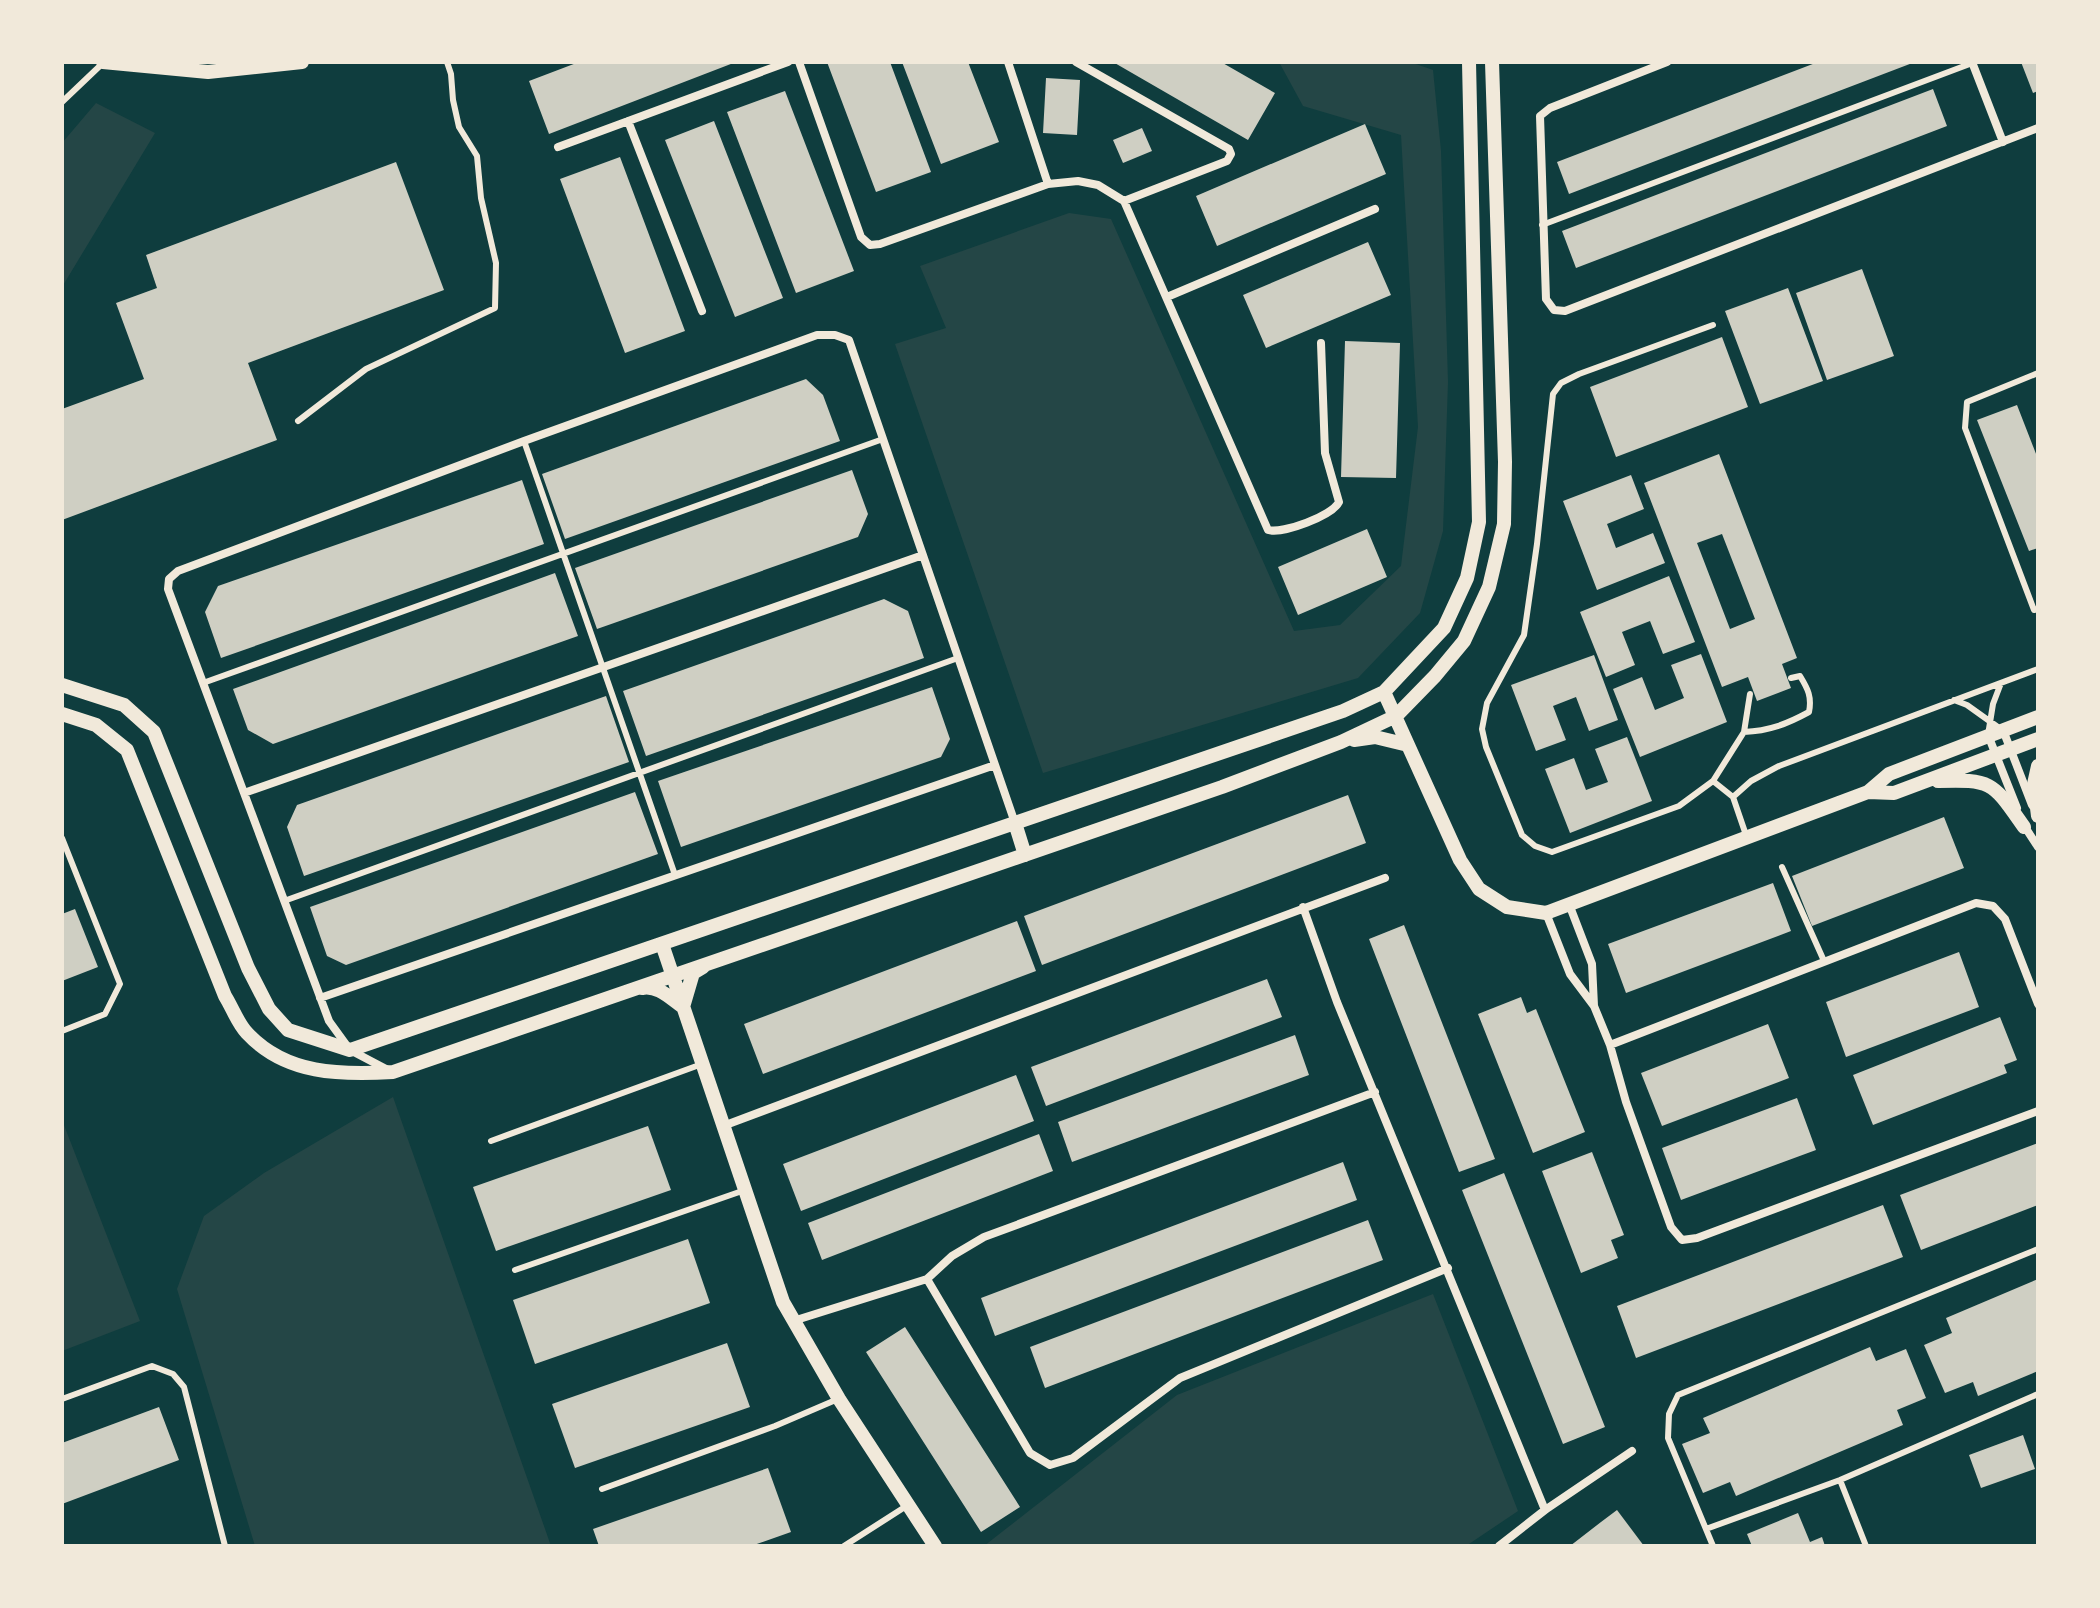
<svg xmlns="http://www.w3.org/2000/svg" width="2100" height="1608" viewBox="0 0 2100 1608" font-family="'Roboto Serif',serif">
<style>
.green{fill:#244646}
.building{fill:#cfcfc3;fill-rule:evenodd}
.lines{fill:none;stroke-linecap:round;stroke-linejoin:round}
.service{stroke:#f1e9da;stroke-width:6}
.minor{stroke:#f1e9da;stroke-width:8}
.tertiary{stroke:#f1e9da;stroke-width:14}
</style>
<rect width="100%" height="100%" fill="#0f3d3e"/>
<path class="green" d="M1279,62H1410L1433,70L1441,151L1448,382L1443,531L1420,613L1358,678L1043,773L895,344L946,328L920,266L1069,213L1111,219L1294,631L1340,625L1401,566L1418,427L1401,135L1303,106Z
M96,103L155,133L62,287V143Z
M393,1097L551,1546H255L177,1289L204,1216L264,1173Z
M62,1120L140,1321L62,1351Z
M1433,1294L1518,1511L1466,1546H984L1177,1395Z"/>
<path class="building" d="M579,62H736L549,134L529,81Z
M827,62H890L931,172L876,192Z
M902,62H968L999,142L941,164Z
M1113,62H1221L1275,93L1248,140Z
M1818,62H1915L1569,194L1557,162Z
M2021,62H2038V91L2033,93Z
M1046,78L1080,80L1077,135L1043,133Z
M1933,89L1947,126L1576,268L1562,231Z
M785,91L854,271L796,293L727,112Z
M714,121L783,298L735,317L665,140Z
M1365,124L1386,174L1217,246L1196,196Z
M1142,128L1152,151L1123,163L1113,140Z
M620,157L685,331L625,353L560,179Z
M396,162L444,290L248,363L277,440L62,520V409L144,379L116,303L157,288L146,255Z
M1368,242L1391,295L1266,348L1243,295Z
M1862,269L1894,356L1827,380L1796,293Z
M1788,288L1823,381L1760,404L1725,311Z
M1722,337L1748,407L1616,457L1590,387Z
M1345,341L1400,343L1396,478L1341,477Z
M806,379L823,395L840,441L565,539L542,474Z
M2017,405L2038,459V548L2029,551L1977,420Z
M1719,454L1797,658L1782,664L1791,688L1757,701L1748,677L1722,687L1644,483ZM1722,534L1755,619L1730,629L1697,543Z
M852,470L868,514L858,537L597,629L575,568Z
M1631,475L1644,509L1607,524L1616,548L1653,533L1665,563L1597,590L1563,501Z
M522,480L544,544L221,658L205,612L218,586Z
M1367,529L1387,577L1298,615L1278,567Z
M555,573L578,636L273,744L248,730L233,689Z
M1669,576L1695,642L1663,654L1650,621L1622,632L1635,665L1606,677L1580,612Z
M884,599L908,611L924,658L646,756L623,691Z
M1701,654L1727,722L1640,757L1613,689L1642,677L1655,710L1684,698L1671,665Z
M1594,655L1618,720L1589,731L1576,697L1553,706L1566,740L1536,751L1511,685Z
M932,687L950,739L941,757L681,847L658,781Z
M606,696L629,762L304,876L287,827L297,805Z
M1627,737L1652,801L1570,833L1545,769L1574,758L1586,790L1608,782L1595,749Z
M635,792L658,854L346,965L327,956L310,907Z
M1348,795L1366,843L1042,965L1024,916Z
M1944,817L1964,868L1812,926L1792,876Z
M1773,883L1791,931L1626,993L1608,944Z
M75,909L98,967L62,981V914Z
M1017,921L1036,971L763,1074L744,1024Z
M1404,925L1495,1159L1459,1172L1369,939Z
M1959,952L1979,1007L1846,1057L1826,1002Z
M1267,979L1282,1017L1046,1106L1031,1067Z
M1521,997L1527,1013L1536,1009L1585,1132L1533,1153L1478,1014Z
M2000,1017L2017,1060L2004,1065L2007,1073L1873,1125L1853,1075Z
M1768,1024L1789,1078L1662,1126L1641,1073Z
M1295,1035L1309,1075L1072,1162L1058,1122Z
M1016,1075L1034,1121L801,1211L783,1164Z
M1797,1098L1816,1150L1681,1200L1662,1148Z
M648,1126L671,1190L496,1251L473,1187Z
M1039,1134L1053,1171L822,1260L808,1223Z
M2038,1143V1205L1921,1250L1900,1195Z
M1592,1152L1624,1235L1611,1240L1618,1258L1581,1273L1542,1171Z
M1343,1162L1357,1200L995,1336L981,1298Z
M1504,1173L1605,1427L1563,1444L1462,1190Z
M1883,1205L1903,1257L1636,1358L1617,1306Z
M1368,1220L1383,1260L1045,1388L1030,1347Z
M688,1239L710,1303L535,1364L513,1300Z
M2038,1279V1371L1978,1396L1973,1382L1945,1393L1924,1345L1952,1333L1946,1318Z
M905,1327L1020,1507L981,1532L866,1352Z
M727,1343L750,1407L575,1468L552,1404Z
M1870,1347L1876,1361L1906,1349L1926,1398L1897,1410L1903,1425L1736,1496L1730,1482L1703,1493L1682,1444L1710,1433L1703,1418Z
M159,1407L179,1460L62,1504V1443Z
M2023,1435L2035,1469L1981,1488L1969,1455Z
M768,1468L791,1532L751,1546H599L593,1529Z
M1617,1510L1644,1546H1570L1601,1522Z
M1798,1513L1810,1542L1822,1537L1825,1546H1752L1747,1534Z"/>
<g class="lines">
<path class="service" d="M62,102L104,62
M1542,225L1975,62
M1713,325L1579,374L1561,383L1553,394L1537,544L1524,635L1487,703L1482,729L1486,747L1522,835L1535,846L1552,852L1679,806L1713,781L1733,797
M2038,373L1967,402L1965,428L2034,610L2038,609
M298,421L366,369L495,308L496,263L481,198L477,156L459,127L453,100L451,74L447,62
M524,441L675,875
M203,683L883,439
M1750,694L1744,732C1769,731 1787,724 1809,712C1812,697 1808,689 1800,676L1791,678
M1954,700L1967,705L2002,730
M1988,735L1993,704L2001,683
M1713,781L1744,732
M62,838L120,984L105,1014L62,1031
M1747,838L1733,797L1751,781L1779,766L2038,669
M1782,867L1824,961
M284,901L958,658
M491,1141L702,1064
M515,1270L745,1190
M62,1399L152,1366L173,1374L184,1387L225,1546
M1840,1480L1866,1546
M602,1489L775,1426L838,1399
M1706,1529L1840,1480L2038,1394
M844,1546L908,1505
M1713,1546L1668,1438L1669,1414L1678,1395L2038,1249"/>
<path class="minor" d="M799,62L861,237L870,245L880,244L1048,184L1078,181L1098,185L1124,201L1268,530C1283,534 1332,516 1339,502L1325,453L1321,343
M1008,62L1048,184
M1076,62L1229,149L1231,154L1227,161L1124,201
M1667,62L1550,108L1540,116L1546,299L1554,310L1565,311L2038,128
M1972,62L2003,142
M628,121L702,311
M558,147L788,62
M1167,297L1375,209
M2003,730L2032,805
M1988,735L2017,808
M244,793L923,555
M2023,824L2038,847
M1569,904L1592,964L1594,1006
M1303,907L1337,1002L1545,1510
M1546,913L1570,974L1594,1006L1610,1045L1626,1102L1671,1227L1682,1240L1697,1238L2038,1111
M320,998L995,765
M1610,1045L1976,903L1993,906L2005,919L2038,1004
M388,1070L350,1050L329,1021L168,589L169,579L178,571L524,441L817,335H835L849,340L1015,823
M723,1126L1385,878
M927,1279L1030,1453L1050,1465L1073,1458L1180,1378L1448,1268
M793,1321L927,1279L952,1256L984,1237L1375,1092
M1499,1546L1545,1510L1632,1451"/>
<path class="tertiary" d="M103,62L208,72L302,62
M62,685L124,705L154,732L248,968L269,1009L288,1030L350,1050L1343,711L1384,692L1444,628L1467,578L1479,522L1469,62
M1384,692L1460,860L1479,889L1507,907L1546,913L1868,792L1889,774L2038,717
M62,714L96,725L127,750L225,996C232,1007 238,1024 247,1033C286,1075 341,1075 393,1072L1222,787L1341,742L1396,716L1435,676L1464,641L1489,587L1504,524L1505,462L1492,62
M1354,740L1375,737L1408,745
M2038,766L2034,784L2038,816
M1938,781C1993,779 1993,783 2024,827
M1868,792L1894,793L2038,739
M1015,823L1025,855
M662,944L783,1302L839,1399L935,1546
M642,988C658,985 670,998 683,1007
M683,1007L693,973L703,967"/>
</g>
<rect width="2100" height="1608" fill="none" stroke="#f1e9da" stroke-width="128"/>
</svg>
